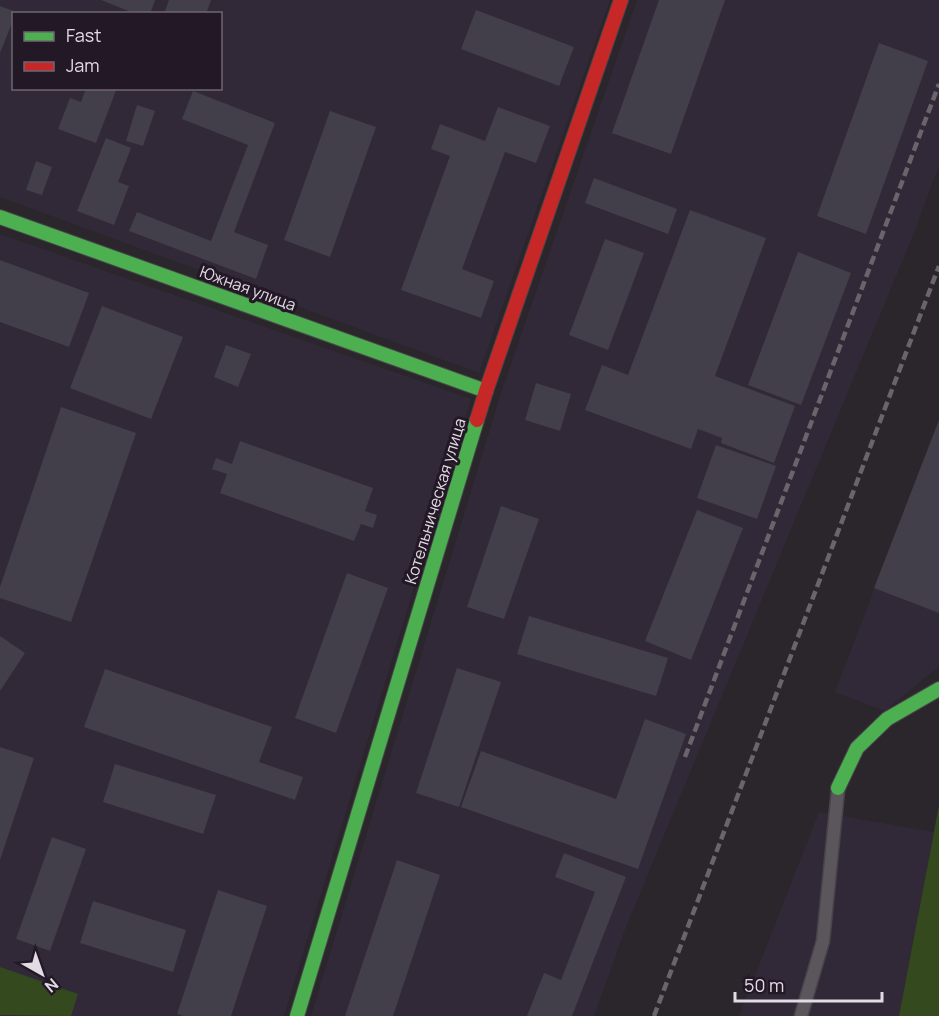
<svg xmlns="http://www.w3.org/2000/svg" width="939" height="1016" viewBox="0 0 939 1016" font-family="Manrope,sans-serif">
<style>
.industrial{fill:#312938;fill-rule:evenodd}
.green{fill:#35491e}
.building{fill:#423e4a}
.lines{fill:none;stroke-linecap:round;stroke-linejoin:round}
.lane-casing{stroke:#48444a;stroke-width:15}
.fast-casing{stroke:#48444a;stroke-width:16}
.jam-casing{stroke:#48444a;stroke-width:16}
.lane{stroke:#5b565c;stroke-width:12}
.fast{stroke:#4caf50;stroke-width:14}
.jam{stroke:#c62828;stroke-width:14}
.rail{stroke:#69656a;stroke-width:4.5;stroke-dasharray:9 4.5;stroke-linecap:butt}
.labels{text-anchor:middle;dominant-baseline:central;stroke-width:6;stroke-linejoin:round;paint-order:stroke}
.street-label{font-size:16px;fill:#e2dbe4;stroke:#231826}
</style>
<rect width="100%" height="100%" fill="#2b262c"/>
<path class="industrial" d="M0,0H610L479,373L0,197ZM14,14H220V88H14Z
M637,0H939V165L914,233L626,927L594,1016H311L501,393Z
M0,234L471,399L284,1016H0Z
M939,420V666L885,711L835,692Z
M819,812L934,832L899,1016H739Z"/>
<path class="green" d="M939,805V1016H899L934,832Z
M0,967L78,994L71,1016L0,1015Z"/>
<path class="building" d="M101,0H155L150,14H136Z
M169,0H211L206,14H164Z
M659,0H725L671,154L612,133Z
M0,6L16,12L14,14V18L0,53Z
M476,10L574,47L559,86L461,49Z
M879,43L928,61L866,234L817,216Z
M86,88H117L96,143L58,129L70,98L81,102Z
M193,91L275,123L234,232L268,245L256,279L129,231L137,212L211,241L248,145L182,119Z
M137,105L155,111L143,146L126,141Z
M498,107L550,126L536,163L505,152L462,269L494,281L481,318L401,290L450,156L431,149L440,124L485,141Z
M330,111L376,127L330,257L284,240Z
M106,138L131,148L118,182L129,186L114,225L77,211Z
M36,161L52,167L42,195L26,190Z
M594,178L677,209L668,234L585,203Z
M690,210L766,238L715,376L795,406L774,463L721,443L722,438L698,429L691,449L585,410L602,365L628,375Z
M605,239L644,253L608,350L569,335Z
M798,252L851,273L801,405L748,385Z
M0,260L89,293L69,347L0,322Z
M102,306L183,337L151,419L70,388Z
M226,345L251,354L238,387L214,377Z
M536,383L571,394L560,431L525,420Z
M61,407L136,433L71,622L0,598V587Z
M939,420V613L874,588Z
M240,441L373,488L365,511L377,515L373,528L361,524L354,541L220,493L227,474L212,469L216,458L232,464Z
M716,445L776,466L757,519L697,498Z
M501,506L539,519L504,619L467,607Z
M697,510L743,528L691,660L645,641Z
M347,573L388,588L336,733L295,718Z
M529,616L668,658L656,696L517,654Z
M0,636L25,653L0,691Z
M457,668L501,682L459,807L416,793Z
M105,669L272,727L259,762L303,777L295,800L84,727Z
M645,719L686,734L638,869L461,807L481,751L616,799Z
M0,747L34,758L0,860Z
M115,764L216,795L203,834L103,802Z
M52,837L86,849L50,951L16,939Z
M564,853L626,877L572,1016H527L544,973L561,980L595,892L555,877Z
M397,860L440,875L393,1016H345Z
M218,890L267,906L231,1016H183L177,1014Z
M93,901L186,930L173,972L80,943Z"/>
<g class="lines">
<g class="lane-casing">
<path id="lane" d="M801,1016L823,941L838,790"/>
</g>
<g class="fast-casing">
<path id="fast" d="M0,217L486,391
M838,788L857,748L887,719L939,689
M297,1016L477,420"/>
</g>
<g class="jam-casing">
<path id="jam" d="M477,420L486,391L621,0"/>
</g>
<use href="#lane" class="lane"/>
<use href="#fast" class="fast"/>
<use href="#jam" class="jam"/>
<path class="rail" d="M685,757L939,84
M654,1016L939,266"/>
</g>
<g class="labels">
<g class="street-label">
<text transform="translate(248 288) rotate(20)">Южная улица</text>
<text transform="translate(435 501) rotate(-73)">Котельническая улица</text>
</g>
</g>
<rect x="12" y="12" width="210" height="78" fill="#231826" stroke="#6f6672" stroke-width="1.5"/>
<rect x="24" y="32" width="30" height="9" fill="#4caf50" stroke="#6f6672" stroke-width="1.5"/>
<text x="66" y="42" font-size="18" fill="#e2dbe4">Fast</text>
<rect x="24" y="62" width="30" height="9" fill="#c62828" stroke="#6f6672" stroke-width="1.5"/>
<text x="66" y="72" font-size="18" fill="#e2dbe4">Jam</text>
<g transform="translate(42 974) rotate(140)" stroke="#231826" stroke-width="4.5" paint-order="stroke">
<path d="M0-4.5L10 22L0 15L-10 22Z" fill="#e2dbe4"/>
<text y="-9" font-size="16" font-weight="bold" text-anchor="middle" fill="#e2dbe4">N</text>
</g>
<path d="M735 992v9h147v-9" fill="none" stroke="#e2dbe4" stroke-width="3"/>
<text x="744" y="992" font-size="18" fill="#e2dbe4" stroke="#231826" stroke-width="4.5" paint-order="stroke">50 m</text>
</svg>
